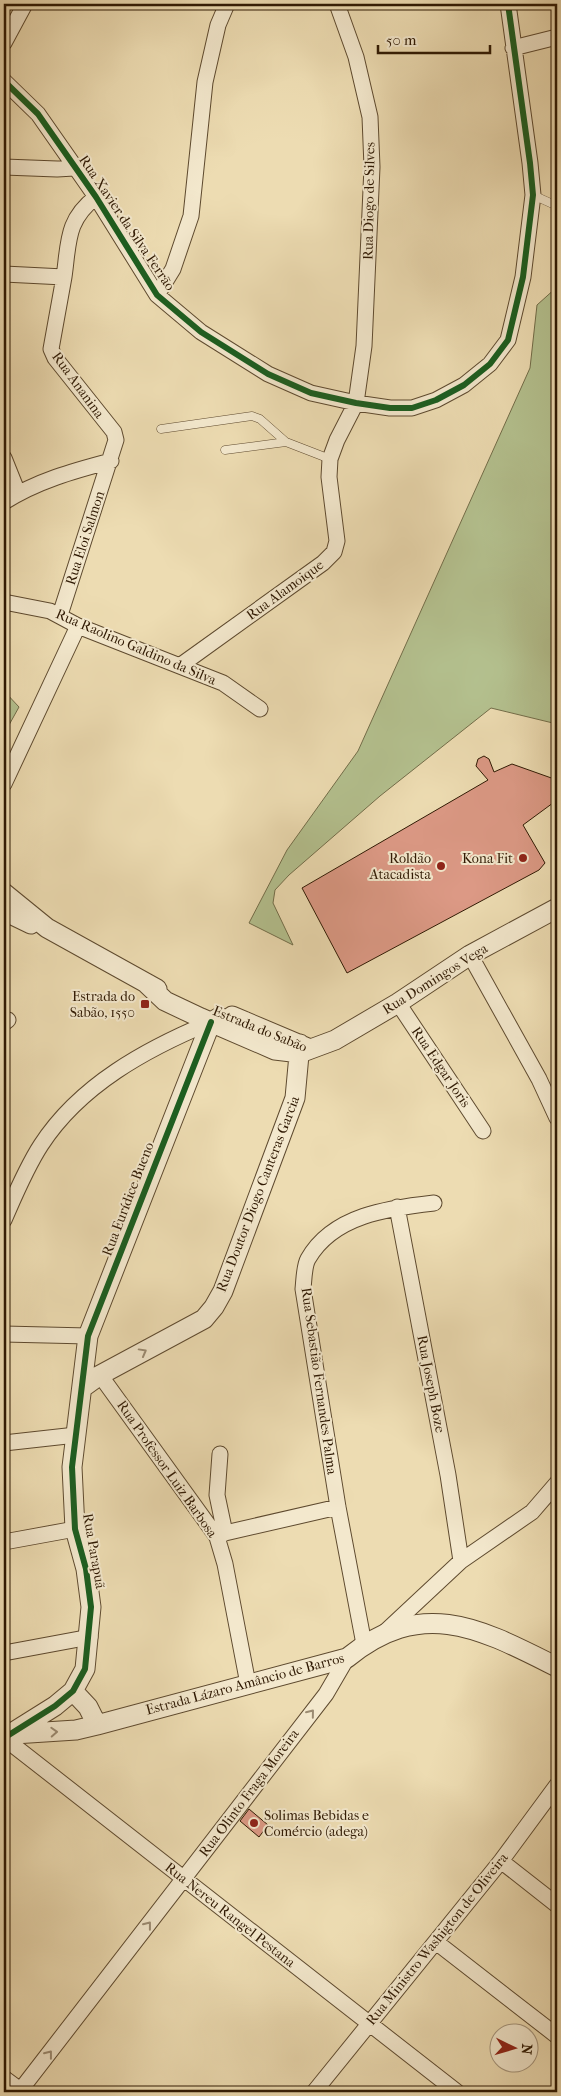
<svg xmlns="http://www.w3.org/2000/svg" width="561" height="2096" viewBox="0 0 561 2096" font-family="'IM FELL French Canon',serif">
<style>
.green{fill:#b4c18f;stroke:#726d49}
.building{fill:#dc9985;stroke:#2f1903}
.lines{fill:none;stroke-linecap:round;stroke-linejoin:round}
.service-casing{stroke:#5e4a2f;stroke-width:9}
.minor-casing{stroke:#5e4a2f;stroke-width:17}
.tertiary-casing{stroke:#5e4a2f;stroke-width:21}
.service{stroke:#f3e8cd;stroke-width:8}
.minor{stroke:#f3e8cd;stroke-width:15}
.tertiary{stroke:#f3e8cd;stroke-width:19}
.cycleway-casing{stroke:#f3e8cd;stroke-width:9}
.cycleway{stroke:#1b5e20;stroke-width:6}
.oneway{stroke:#9b8b72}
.poi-dot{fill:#8f2418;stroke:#f3e8cd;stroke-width:2}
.labels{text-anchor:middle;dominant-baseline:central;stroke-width:4;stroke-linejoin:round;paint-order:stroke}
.street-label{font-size:14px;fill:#2f1903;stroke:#f3e8cd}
.poi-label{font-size:14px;fill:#2f1903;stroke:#f3e8cd;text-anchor:end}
</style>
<rect width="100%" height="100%" fill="#eddcb2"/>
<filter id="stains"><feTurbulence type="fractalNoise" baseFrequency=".004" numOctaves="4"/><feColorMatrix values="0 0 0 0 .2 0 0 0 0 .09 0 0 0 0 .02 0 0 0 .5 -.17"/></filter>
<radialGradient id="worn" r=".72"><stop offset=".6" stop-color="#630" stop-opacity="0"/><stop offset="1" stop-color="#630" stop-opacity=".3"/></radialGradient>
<path class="green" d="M557,287V724L491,708L380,796L289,875L275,890L273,903L293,945L249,923L287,850L358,751L530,368L537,305Z
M4,691L19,707L4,734Z"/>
<path class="building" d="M484,756L489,759L494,772L512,764L557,780V800L523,825L545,863L539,870L347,973L302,888L488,780L476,766L478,759Z
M249,1809L268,1825L259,1837L240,1821Z"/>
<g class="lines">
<g class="service-casing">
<path id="service" d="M533,195L557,206
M161,429L252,416L260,419L286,442L330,459
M225,450L286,442"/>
</g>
<g class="minor-casing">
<path id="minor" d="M4,43L25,4
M513,48L557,37
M4,81L38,114L96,197L157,295L201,332L268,374L311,393L356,403L390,408H412L436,400L464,385L490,364L508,340L523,277L533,195L530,163L508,4
M4,167L57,169L74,168
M4,274L64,277L51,349L55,358L114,432L116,440L60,615
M64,277C69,242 66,220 96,197
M157,295L173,269L191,216L205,82L218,25L227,4
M4,458L18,493
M4,502C37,481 73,471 111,461
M4,602L50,611L78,626L223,683L260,709
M181,665L323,563L334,552L337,541L329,477L330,459L337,440L356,403L364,346L372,167L370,117L356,57L337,4
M4,784L78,626
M470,955L539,1079L557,1118
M398,1003L483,1131
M4,1023L8,1020
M397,1207L448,1475L461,1561
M4,1220C15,1195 26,1168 41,1145C80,1085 146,1049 211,1022
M4,1334L88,1336
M100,1375L217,1537L225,1564L248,1684
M4,1443L76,1435
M220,1454L217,1495L225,1533
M217,1537L225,1533L338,1507
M4,1542L75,1529
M385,1632L461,1561L532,1512L557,1483
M364,1644L338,1507L303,1289C304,1280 304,1266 308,1259C333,1215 389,1208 434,1203
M4,1653L90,1637
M4,1738L457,2092
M501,1861L557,1905
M436,1942L557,2036
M4,2078L23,2092
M19,2092L326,1694L347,1658
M314,2092L501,1861L557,1785"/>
</g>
<g class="tertiary-casing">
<path id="tertiary" d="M4,893L47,928L157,989
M4,911L31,924
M147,984L165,1001L201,1018L275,1050L300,1053L335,1040L398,1003L470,955L557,908
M232,1016L310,1049
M82,1388L100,1375L204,1319L214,1307L223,1291L295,1098L300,1044
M73,1691L88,1707L97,1725
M14,1734L76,1730L97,1725L347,1658C423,1596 481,1629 557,1667
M4,1738L55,1706L73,1691L85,1669L91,1607L86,1569L75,1529L72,1467L88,1336L211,1022L218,1018L244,1021"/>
</g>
<use href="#service" class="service"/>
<use href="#minor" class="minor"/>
<use href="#tertiary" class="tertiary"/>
<g class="cycleway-casing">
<path id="cycleway" d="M4,81L38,114L96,197L157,295L201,332L268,374L311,393L356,403L390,408H412L436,400L464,385L490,364L508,340L523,277L533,195L530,163L508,4
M4,1738L55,1706L73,1691L85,1669L91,1607L86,1569L75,1529L72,1467L88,1336L211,1022"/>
</g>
<use href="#cycleway" class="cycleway"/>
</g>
<defs><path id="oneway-chevron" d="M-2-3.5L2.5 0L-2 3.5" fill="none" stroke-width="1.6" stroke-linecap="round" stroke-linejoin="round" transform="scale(1.25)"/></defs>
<g class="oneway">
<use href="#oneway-chevron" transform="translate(143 1352) rotate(-29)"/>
<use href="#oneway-chevron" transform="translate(311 1713) rotate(-51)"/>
<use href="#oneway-chevron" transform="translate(54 1732) rotate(-3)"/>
<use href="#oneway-chevron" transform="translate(148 1925) rotate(-52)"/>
<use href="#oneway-chevron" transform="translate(49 2054) rotate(-52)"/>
</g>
<g class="poi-dot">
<circle cx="523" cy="858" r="5"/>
<circle cx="441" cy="866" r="5"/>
<rect x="140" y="999" width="10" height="10" rx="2.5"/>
<circle cx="254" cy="1823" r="5"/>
</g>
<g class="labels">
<g class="street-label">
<text transform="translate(369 201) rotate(-89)">Rua Diogo de Silves</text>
<text transform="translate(127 223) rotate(56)">Rua Xavier da Silva Ferrão</text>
<text transform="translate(78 385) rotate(54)">Rua Ananina</text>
<text transform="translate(85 538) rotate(-72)">Rua Eloi Salmon</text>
<text transform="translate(285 590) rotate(-36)">Rua Alamoique</text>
<text transform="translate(136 647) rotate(23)">Rua Raolino Galdino da Silva</text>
<text transform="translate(435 979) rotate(-32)">Rua Domingos Vega</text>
<text transform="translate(260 1029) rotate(22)">Estrada do Sabão</text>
<text transform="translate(441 1067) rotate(56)">Rua Edgar Joris</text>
<text transform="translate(258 1194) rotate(-69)">Rua Doutor Diogo Canteras Garcia</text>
<text transform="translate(128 1199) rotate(-69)">Rua Eurídice Bueno</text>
<text transform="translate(319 1381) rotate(82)">Rua Sebastião Fernandes Palma</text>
<text transform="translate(431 1384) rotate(79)">Rua Joseph Boze</text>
<text transform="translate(167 1469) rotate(55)">Rua Professor Luiz Barbosa</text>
<text transform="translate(94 1551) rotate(80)">Rua Parapuã</text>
<text transform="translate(245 1684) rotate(-15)">Estrada Lázaro Amâncio de Barros</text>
<text transform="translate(249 1793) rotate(-53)">Rua Olinto Fraga Moreira</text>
<text transform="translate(230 1915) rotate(38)">Rua Nereu Rangel Pestana</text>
<text transform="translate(437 1939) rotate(-51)">Rua Ministro Washigton de Oliveira</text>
</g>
<g class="poi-label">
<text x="431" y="858">Roldão<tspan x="431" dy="16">Atacadista</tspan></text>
<text x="513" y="858">Kona Fit</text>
<text x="135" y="996">Estrada do<tspan x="135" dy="16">Sabão, 1550</tspan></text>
<text x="264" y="1815" text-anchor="start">Solimas Bebidas e<tspan x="264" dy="16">Comércio (adega)</tspan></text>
</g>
</g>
<rect width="561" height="2096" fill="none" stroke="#eddcb2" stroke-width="20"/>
<rect x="5" y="5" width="551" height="2086" fill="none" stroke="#2f1903" stroke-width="2.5"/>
<rect x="10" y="10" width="541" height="2076" fill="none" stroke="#2f1903"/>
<g transform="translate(514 2048) rotate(95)"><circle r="24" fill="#f3e8cd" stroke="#a5957c"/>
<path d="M0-4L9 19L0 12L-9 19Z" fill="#8f2418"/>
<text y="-8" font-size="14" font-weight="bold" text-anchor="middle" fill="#2f1903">N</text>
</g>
<path d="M378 45v8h112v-8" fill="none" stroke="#2f1903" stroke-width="2.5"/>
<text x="386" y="45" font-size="15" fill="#2f1903" stroke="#f3e8cd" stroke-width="4" paint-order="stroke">50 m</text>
<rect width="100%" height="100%" filter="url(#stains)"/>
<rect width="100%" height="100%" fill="url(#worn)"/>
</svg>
